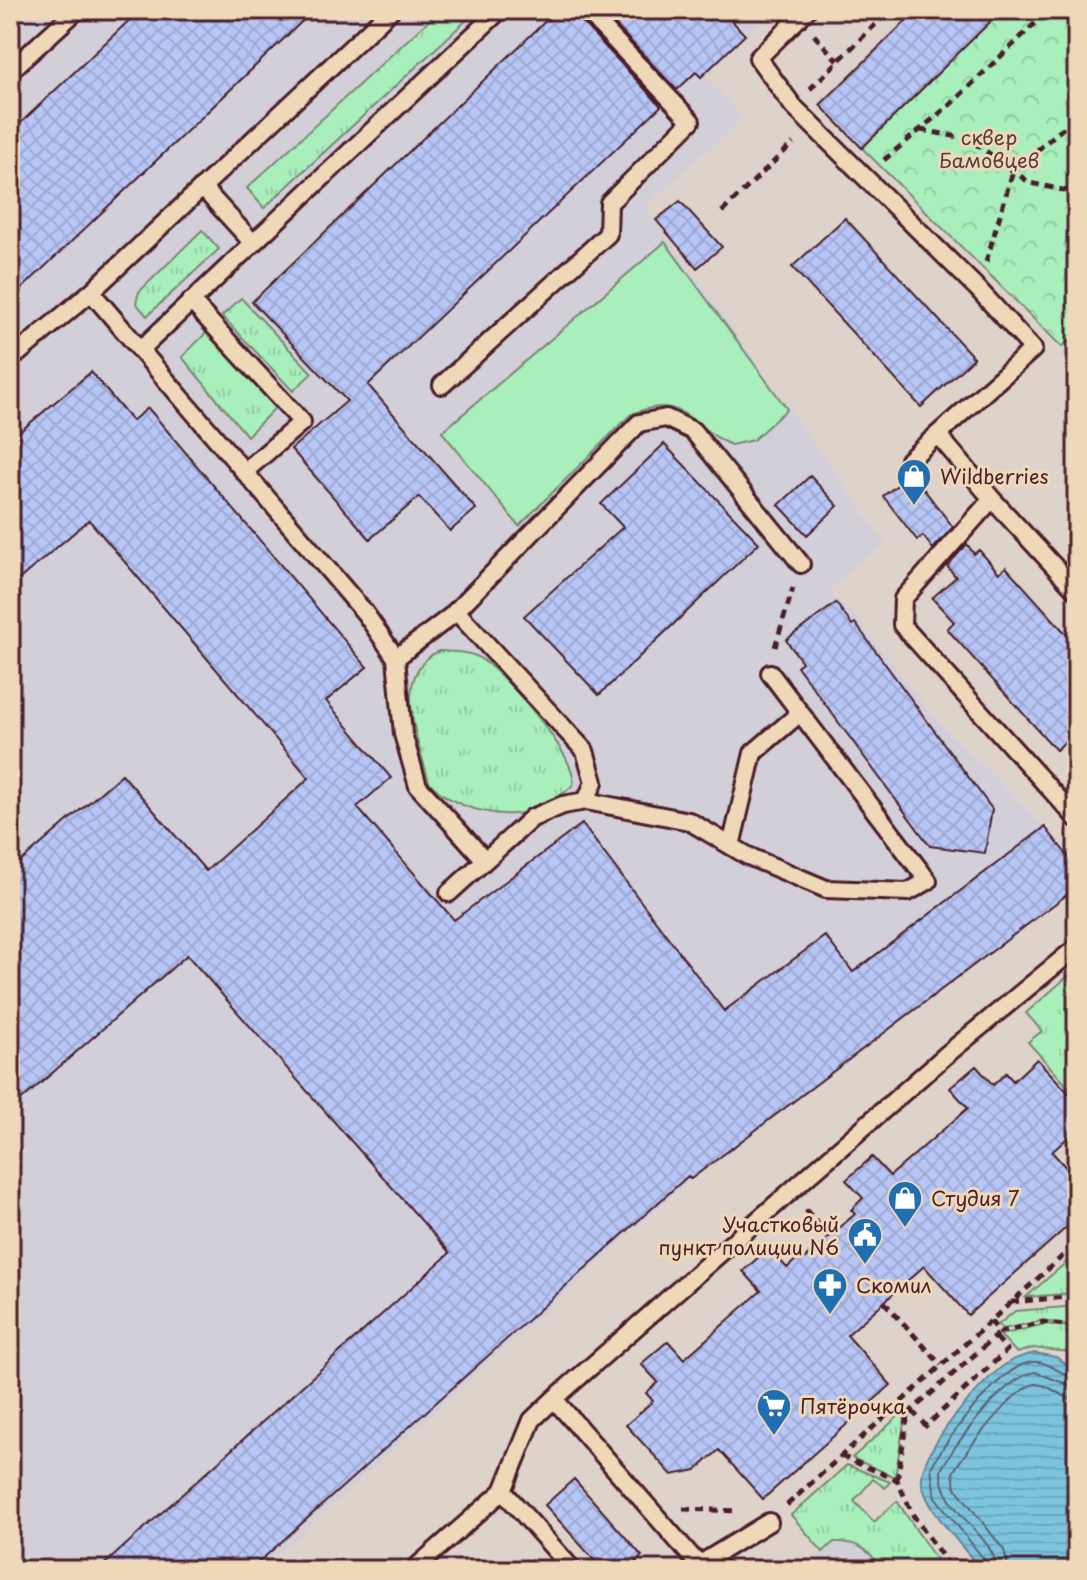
<svg xmlns="http://www.w3.org/2000/svg" width="1087" height="1580" viewBox="0 0 1087 1580" font-family="'Playpen Sans',sans-serif">
<style>
.built{fill:#d2cfd8}
.grass{fill:url(#grass-tufts);stroke:#798774;stroke-width:2}
.forest{fill:url(#forest-crowns);stroke:#798774;stroke-width:2}
.garden{fill:#a8efbc;stroke:#798774;stroke-width:2}
.water{fill:url(#water-rules);stroke:#688296;stroke-width:2}
.lines{fill:none;stroke-linecap:round;stroke-linejoin:round}
.shore{stroke:#5e6172;stroke-width:2}
.building{fill:url(#building-cross-hatch);stroke:#4a1f2b;stroke-width:2}
.lane-casing{stroke:#4a1f2b;stroke-width:22}
.path{stroke:#4a1f2b;stroke-width:5;stroke-dasharray:8 6;stroke-linecap:butt}
.lane{stroke:#efd8b8;stroke-width:16}
.labels{text-anchor:middle;dominant-baseline:central;stroke-width:6;stroke-linejoin:round;paint-order:stroke}
.park-label{font-size:20px;fill:#583e41;stroke:#efd8b8}
.poi-label{font-size:20px;fill:#4a1f2b;stroke:#efd8b8;text-anchor:start}
</style>
<defs>
<pattern id="grass-tufts" width="24" height="20" patternUnits="userSpaceOnUse" patternTransform="scale(2)"><rect width="24" height="20" fill="#a8efbc"/><path d="M3 7l-1-3M5 7V3M7 7l1-3M15 17l-1-3M17 17v-4M19 17l1-3" fill="none" stroke="#92cca2"/></pattern>
<pattern id="forest-crowns" width="20" height="18" patternUnits="userSpaceOnUse" patternTransform="scale(2)"><rect width="20" height="18" fill="#a8efbc"/><path d="M2 6a3 3 0 1 1 6 0M12 15a3 3 0 1 1 6 0" fill="none" stroke="#92cca2"/></pattern>
<pattern id="water-rules" width="6" height="5" patternUnits="userSpaceOnUse" patternTransform="scale(2)"><rect width="6" height="5" fill="#7cc4dd"/><path d="M0 2.5h6" fill="none" stroke="#6da8be"/></pattern>
<pattern id="building-cross-hatch" width="8" height="8" patternUnits="userSpaceOnUse" patternTransform="scale(2)"><rect width="8" height="8" fill="#b7c6f6"/><path d="M0 0l8 8M0 8l8-8" fill="none" stroke="#9faad3"/></pattern>
</defs>
<rect width="100%" height="100%" fill="#ded3cb"/>
<filter id="ink" filterUnits="userSpaceOnUse"><feTurbulence type="fractalNoise" baseFrequency=".0125" numOctaves="2"/><feDisplacementMap in="SourceGraphic" scale="16" xChannelSelector="R" yChannelSelector="G"/><feConvolveMatrix kernelMatrix="1 2 1 2 8 2 1 2 1" color-interpolation-filters="sRGB"/></filter>
<g filter="url(#ink)">
<path class="built" d="M10,10H772L705,77L743,118L645,207L886,544L856,564L829,591L846,611H851L939,723L1045,827L1077,870V888L679,1189L261,1570H10Z
M851,1543L863,1549L881,1570H806L835,1544Z"/>
<path class="grass" d="M440,10H469L473,14L264,208L247,188Z
M202,230L219,249L147,316L136,303L139,292Z
M241,298L312,373L293,391L222,316Z
M206,333L277,406L247,436L182,357Z
M439,651C451,652 464,651 476,656C500,667 581,760 573,785C562,794 550,808 536,811C501,820 453,809 429,782C419,743 389,674 439,651Z
M1068,976H1077V1097L1028,1042L1042,1031L1026,1013Z
M1077,1253V1293L1026,1297Z
M1077,1306V1326L1042,1321L1003,1329L998,1325L1015,1311Z
M1045,1324L1077,1328V1353L1033,1348L1017,1353L1000,1335Z
M902,1413L905,1417L895,1477L852,1458Z
M847,1465L890,1482L885,1488L873,1479L854,1501L874,1522L897,1501L943,1570H885C868,1551 860,1541 834,1542L823,1552L791,1515Z"/>
<path class="forest" d="M1002,10H1077V332L1062,347L862,148Z"/>
<path class="garden" d="M665,242L787,409L753,440L731,445C690,427 683,391 630,415L519,526L442,432Z"/>
<path class="water" d="M1034,1353L1056,1357L1077,1372V1570H981C965,1548 926,1510 922,1483C918,1452 980,1382 1006,1364C1014,1358 1024,1356 1034,1353Z"/>
<g class="lines">
<path class="shore" d="M987,1570L986,1562L935,1497L931,1468C945,1440 1000,1366 1032,1362C1050,1360 1060,1376 1077,1378
M997,1570C995,1534 939,1511 941,1470C955,1443 1005,1377 1035,1372L1077,1388
M1009,1570L1004,1550L955,1487L953,1473C962,1455 1017,1383 1037,1384C1052,1385 1061,1399 1077,1400"/>
</g>
<path class="building" d="M140,10H314L10,300V133Z
M557,10H575L578,18L661,106L368,385L476,509L450,531L419,497L370,539L291,449L347,401L252,302Z
M601,10H722L745,35L701,77L696,72L677,90Z
M917,10H1002L862,148L820,105Z
M680,201L722,247L697,268L656,220Z
M845,218L974,358L921,407L792,267Z
M91,372L132,421L148,408L367,667L326,701L391,778L357,807L454,920L582,824L724,1011L825,936L853,972L1045,827L1077,868V887L691,1179L688,1176L250,1570H98L450,1253L187,955L10,1110V871L122,774L206,871L309,778L89,520L10,587V448L21,439L17,434Z
M664,444L759,543L599,695L524,616L623,527L601,504Z
M912,474L953,527L933,549L923,536L917,540L883,496Z
M810,476L838,506L807,535L779,505Z
M967,544L974,554L979,550L999,573L1006,567L1077,646V731L1056,750L947,629L954,622L932,598L956,577L947,566Z
M836,603L852,625L855,623L992,809L985,853L930,846L797,666L802,662L786,640Z
M1037,1059L1077,1102V1129L1052,1152L1077,1180V1218L968,1315L924,1266L884,1302L847,1335L891,1385L763,1499L719,1450L696,1470L672,1475L626,1425L653,1401L646,1393L658,1382L641,1364L668,1341L684,1359L761,1291L743,1271L769,1248L787,1268L799,1257L802,1261L855,1214L851,1210L863,1198L846,1180L872,1157L890,1176L968,1108L950,1088L976,1066L993,1085L1006,1073L1013,1081Z
M574,1479L642,1556L627,1570H603L545,1505Z"/>
<g class="lines">
<g class="lane-casing">
<path id="lane" d="M807,10L758,58L793,106L978,289L1033,349L909,460
M10,71L77,10
M202,187L253,243
M91,292L365,613L396,658L403,734L418,786L485,860
M191,301L302,422L244,472
M140,350L500,10
M10,360L91,292L391,10
M442,385L608,234L609,203L691,121L586,10
M938,435L992,499L903,599L902,625L1077,819
M992,499L1077,591
M456,611L585,751L594,782L586,801
M396,658L451,616L639,423L666,418L693,431L801,564
M731,846L753,753L800,713
M449,893L532,818L563,805L586,801L689,821L748,856L826,889L908,892L928,881L770,673
M554,1399L698,1564
M503,1491L573,1570
M692,1569L769,1522
M413,1570L503,1491L532,1420L554,1399L946,1055L1077,947"/>
</g>
<path class="path" d="M814,35L838,61
M810,89L890,10
M921,130L969,139L1030,183L1077,193
M884,160L952,103L1049,10
M722,212L793,143
M986,262L1013,171L1077,116
M775,647L793,588
M806,1210L829,1237
M884,1302L941,1365
M1011,1302L1077,1296
M990,1321L1000,1332L1043,1322L1077,1327
M912,1411L926,1426L1007,1350L995,1336
M908,1414L1000,1332
M841,1456L897,1480L913,1515L952,1570
M897,1480L908,1414L898,1404
M787,1505L1077,1243
M683,1509L737,1511"/>
<use href="#lane" class="lane"/>
</g>
</g>
<defs>
<g id="shop-pin" transform="scale(1.8)"><path d="M0 17L-7.5 6A9.5 9.5 0 1 1 7.5 6Z" fill="#1f6fb2" stroke="#efd8b8"/><path d="M-5-2.5h2.3a2.7 3.5 0 0 1 5.4 0H5L5.5 6h-11ZM-1.5-2.5h3a1.5 2.3 0 0 0-3 0Z" fill="#fff"/></g>
<g id="civic-pin" transform="scale(1.8)"><path d="M0 17L-7.5 6A9.5 9.5 0 1 1 7.5 6Z" fill="#1f6fb2" stroke="#efd8b8"/><path d="M-.6-6.5H3V-4.5H.6V-3L4-1V1h2V6H-6V1h2V-1L-.6-3ZM-1.2 2.5V6h2.4V2.5Z" fill="#fff"/></g>
<g id="pharmacy-pin" transform="scale(1.8)"><path d="M0 17L-7.5 6A9.5 9.5 0 1 1 7.5 6Z" fill="#1f6fb2" stroke="#efd8b8"/><path d="M-2-6h4v4h4v4h-4v4h-4v-4h-4v-4h4Z" fill="#fff"/></g>
<g id="supermarket-pin" transform="scale(1.8)"><path d="M0 17L-7.5 6A9.5 9.5 0 1 1 7.5 6Z" fill="#1f6fb2" stroke="#efd8b8"/><path d="M-6-5.5h2.5l.6 2H6L4.5 2H-2.5L-4.4-4H-6ZM-1.5 3.2a1.3 1.3 0 1 0 .1 0ZM3 3.2a1.3 1.3 0 1 0 .1 0Z" fill="#fff"/></g>
</defs>
<g fill-rule="evenodd">
<use href="#shop-pin" x="914" y="476"/>
<use href="#shop-pin" x="905" y="1198"/>
<use href="#civic-pin" x="865" y="1235"/>
<use href="#pharmacy-pin" x="830" y="1285"/>
<use href="#supermarket-pin" x="774" y="1406"/>
</g>
<g class="labels">
<g class="park-label">
<text x="989" y="137">сквер<tspan x="989" dy="23">Бамовцев</tspan></text>
</g>
<g class="poi-label">
<text x="940" y="476">Wildberries</text>
<text x="931" y="1198">Студия 7</text>
<text x="839" y="1224" text-anchor="end">Участковый<tspan x="839" dy="23">пункт полиции N6</tspan></text>
<text x="856" y="1285">Скомил</text>
<text x="800" y="1406">Пятёрочка</text>
</g>
</g>
<rect width="1087" height="1580" fill="none" stroke="#efd8b8" stroke-width="40"/>
<rect x="20" y="20" width="1047" height="1540" fill="none" stroke="#4a1f2b" stroke-width="3" filter="url(#ink)"/>
</svg>
